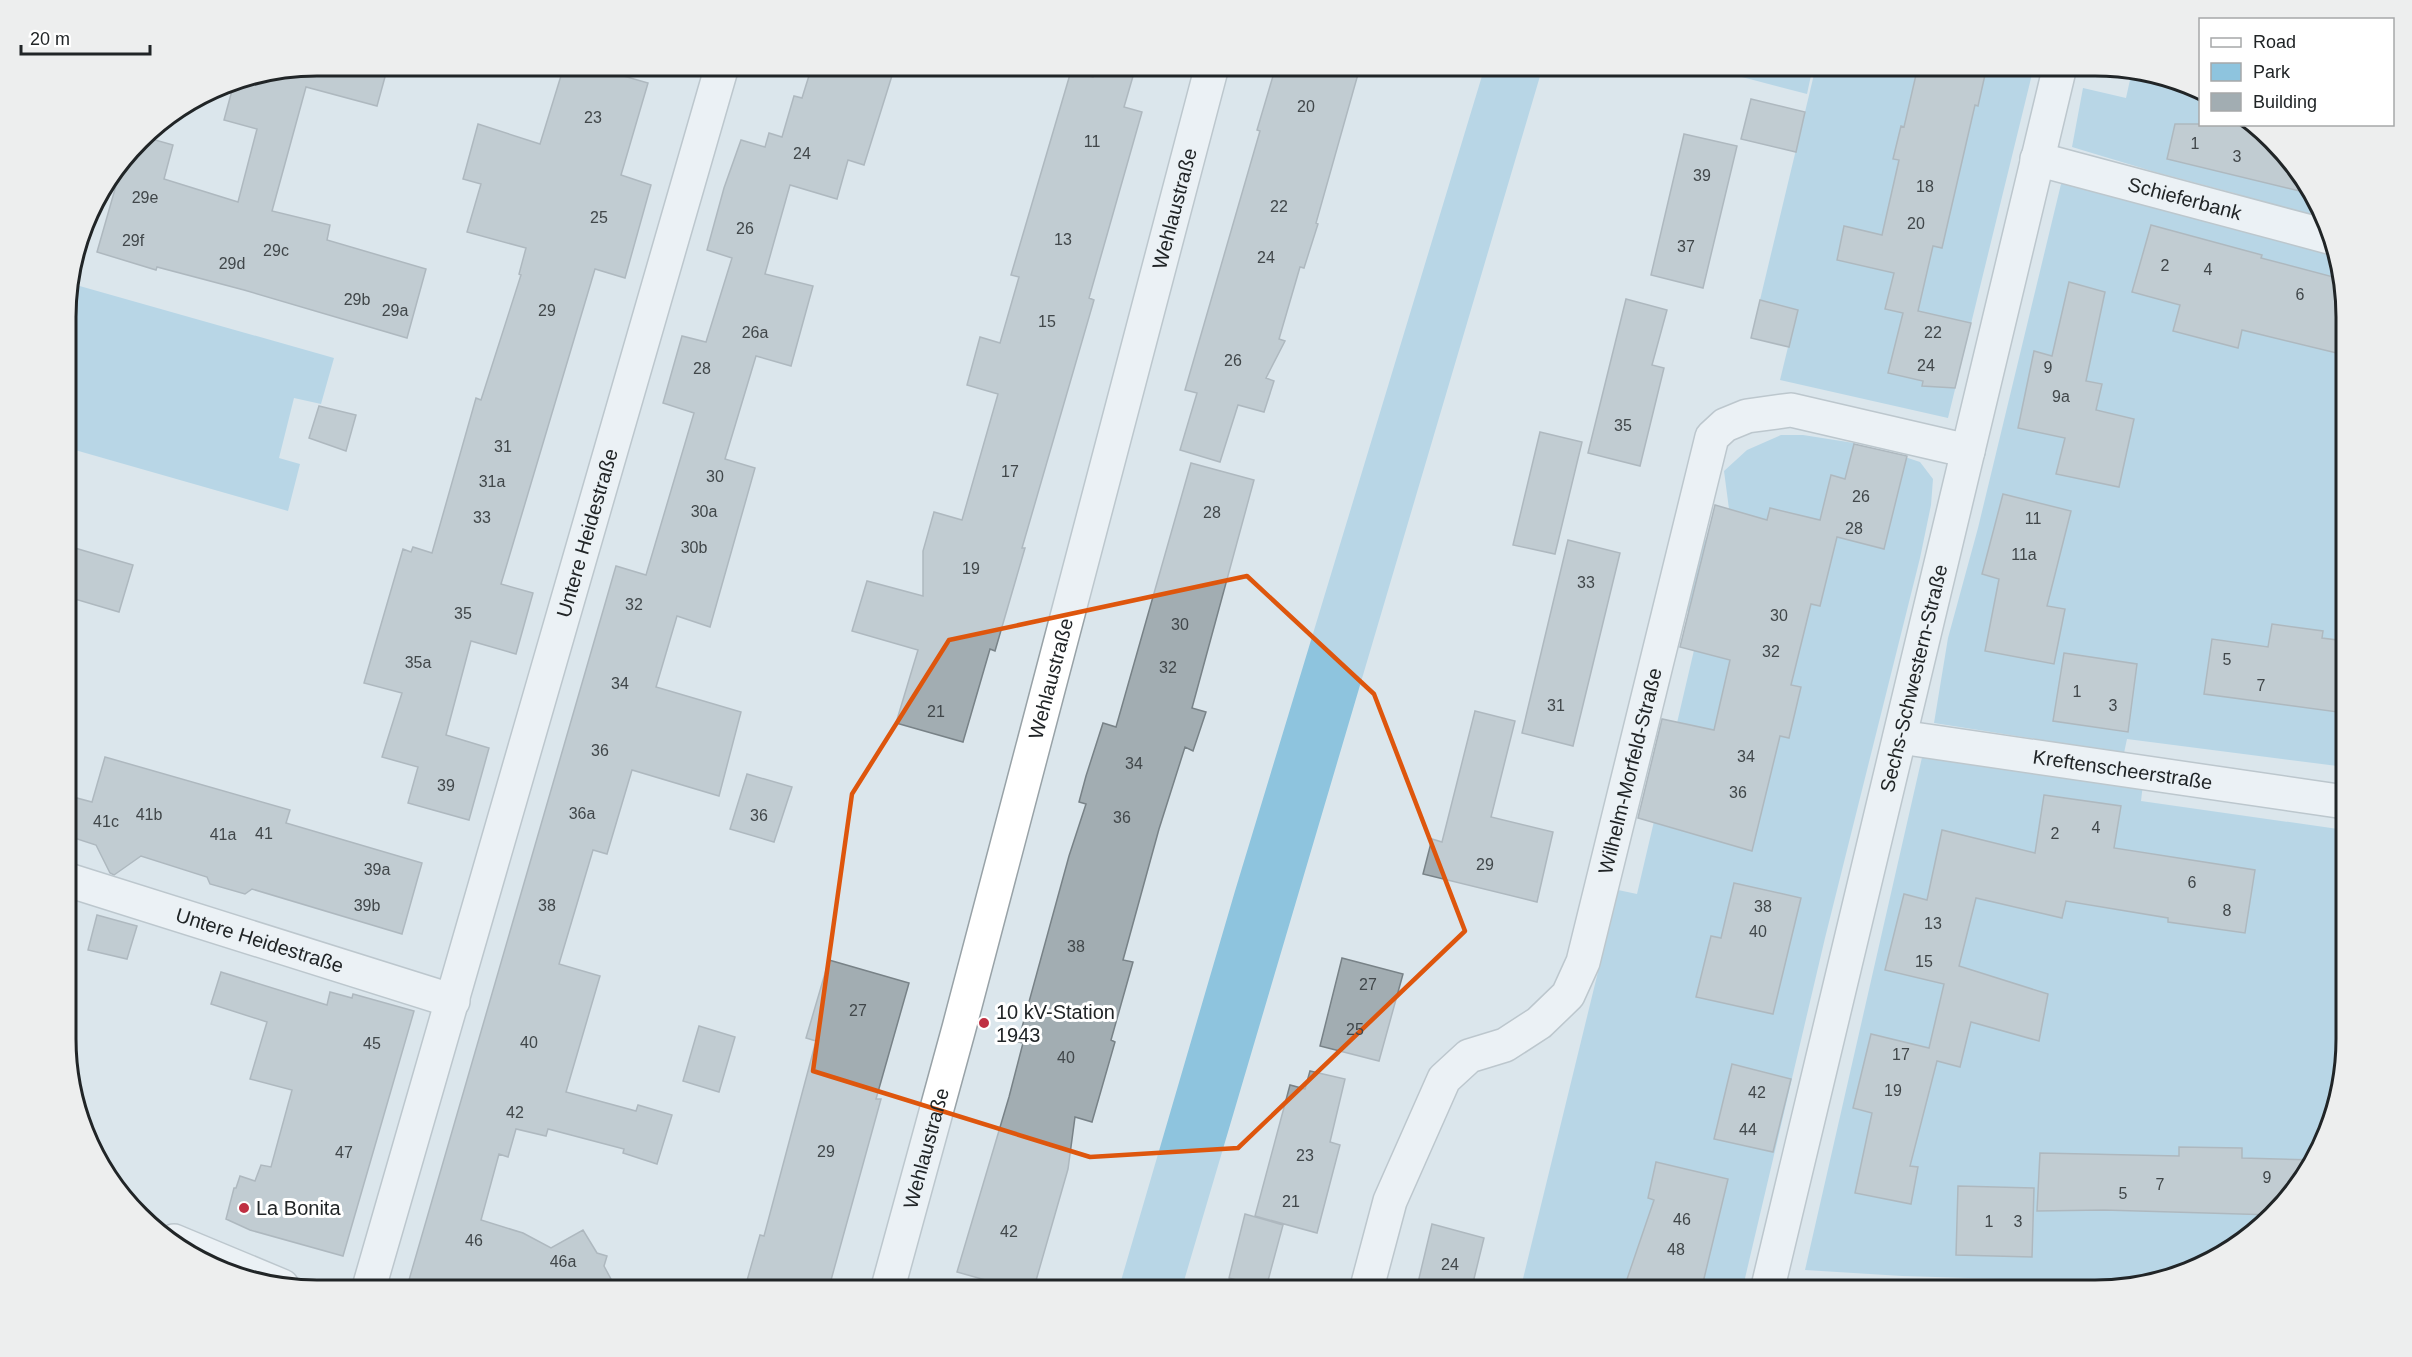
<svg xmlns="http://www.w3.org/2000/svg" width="2412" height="1357" viewBox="0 0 2412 1357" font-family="Helvetica,sans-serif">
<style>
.green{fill:#8ec4de}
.building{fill:#a2adb2;stroke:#788287;stroke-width:1.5}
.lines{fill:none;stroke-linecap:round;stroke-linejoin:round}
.minor-casing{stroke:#98a2a7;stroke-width:36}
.minor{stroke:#fff;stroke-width:33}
.marked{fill:none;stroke:#de560d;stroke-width:4.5;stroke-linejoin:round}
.poi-dot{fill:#bf2f42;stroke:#fff;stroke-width:2}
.labels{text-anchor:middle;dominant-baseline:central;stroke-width:6;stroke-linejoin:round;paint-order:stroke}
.number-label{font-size:16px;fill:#41474a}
.street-label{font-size:20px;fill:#212527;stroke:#fff}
.poi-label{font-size:20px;fill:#212527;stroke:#fff;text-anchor:start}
.rim{fill:none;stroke:#212527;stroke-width:3}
</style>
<rect width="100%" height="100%" fill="#dbe6ec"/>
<path class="green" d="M1485,66H1543L1181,1291H1118L1235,891Z
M1700,66H1813L1807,94Z
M1816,66H2034L1948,418L1780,380L1797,310L1760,300Z
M2132,71L2160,75L2200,91V124L2304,178L2326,222L2234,193L2155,172L2072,147L2083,88L2126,98Z
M2062,180L2336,253L2345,301V767L2127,739L2124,753L1934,723L1948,638L1978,528Z
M69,283L334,358L321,404L294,398L279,458L300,464L288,511L68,448Z
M1781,435H1803L1854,443L1866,450L1887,451L1920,462L1933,479L1931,505L1920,558L1825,938L1742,1291H1520L1618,890L1637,894L1702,616L1685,610L1702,539L1720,542L1729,509L1724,471L1747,450Z
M1923,753L2143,784L2141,801L2345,830V1056L2312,1165L2273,1217L2221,1257L2134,1283L1902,1276L1805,1270Z"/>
<path class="building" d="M317,66H388L377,106L306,87L272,211L330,225L327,240L426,269L407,338L244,290L157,267L156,270L97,252L121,168L145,137L173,145L164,179L238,202L257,129L224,120L234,83Z
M564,66H589L648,83L621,175L651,185L625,278L595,269L501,584L533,593L516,654L471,641L446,735L489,748L469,820L408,803L418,767L382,757L402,693L364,683L403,549L411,552L413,547L432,553L476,398L481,400L521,275L519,274L526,248L467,232L481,184L463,179L478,124L540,144Z
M812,66H895L864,165L848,160L837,199L790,185L765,274L813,286L791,366L756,356L725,459L755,468L710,627L677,616L656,687L741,712L719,796L632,770L607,854L593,850L559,964L600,976L566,1092L636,1111L638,1105L672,1115L657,1164L623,1153L624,1149L548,1129L546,1136L516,1129L508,1157L499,1154L481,1220L523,1233L551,1248L583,1230L597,1253L607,1256L604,1266L612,1281L594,1291H448L409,1280L616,566L646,575L694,413L663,403L682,336L706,342L732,258L707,250L724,188L741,140L765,147L769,133L782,137L794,96L802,98Z
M1096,66H1136L1124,107L1142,112L1089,298L1094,300L1022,548H1025L995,651L990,649L963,742L896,723L918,650L852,631L867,581L923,596V551L934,512L962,520L998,394L967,385L980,337L1000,343L1019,277L1011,275L1071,71L1093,77Z
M1276,66H1351L1350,72L1358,74L1316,223L1318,224L1304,268L1300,267L1279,339L1285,341L1266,378L1274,381L1264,412L1238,405L1220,462L1180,450L1197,393L1185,390L1260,131L1257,130Z
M1918,66H1987L1978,106L1975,105L1942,248L1933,246L1918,311L1971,323L1955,388L1922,386L1923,381L1888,373L1903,313L1885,309L1894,273L1837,260L1844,226L1882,235L1899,160L1893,159L1901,126L1904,127Z
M1751,99L1805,112L1796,152L1741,139Z
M2175,124H2247L2304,178L2312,194L2167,159Z
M1684,134L1737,146L1703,288L1651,275Z
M2151,225L2262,255L2261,258L2341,279L2345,301V355L2242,330L2238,348L2173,331L2180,305L2132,292Z
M2069,282L2105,292L2086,381L2102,384L2096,410L2134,419L2119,487L2056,474L2065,438L2018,428L2034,351L2052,356Z
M1626,299L1667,310L1652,365L1664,368L1640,466L1588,453Z
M1760,300L1798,310L1789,347L1751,338Z
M319,406L356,415L346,451L309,438Z
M1540,432L1582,442L1555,554L1513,545Z
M1854,444L1907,456L1884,549L1837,537L1820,606L1811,604L1791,685L1801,687L1789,738L1780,736L1752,851L1638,818L1662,719L1714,730L1730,660L1680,647L1715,505L1767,520L1770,508L1820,520L1831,475L1845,479Z
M1191,463L1254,480L1192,708L1206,712L1193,751L1185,747L1159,829L1123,960L1133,962L1111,1040L1115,1042L1092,1122L1075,1117L1068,1169L1033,1291H994L996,1283L957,1272L1009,1097L1023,1043L1018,1042L1069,856L1086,804L1079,802L1086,776L1103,723L1116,727Z
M2003,494L2071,511L2047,606L2065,609L2054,664L1985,651L1999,579L1982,574Z
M1568,540L1620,553L1573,746L1522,733Z
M68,546L133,565L119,612L68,597Z
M2272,624L2323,631L2322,638L2345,641V713L2204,694L2212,639L2268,647Z
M2064,653L2137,664L2128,732L2053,721Z
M1475,711L1515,721L1491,817L1553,832L1537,902L1423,874L1432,839L1442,842Z
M105,757L290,810L286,823L422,863L402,934L252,889L245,894L210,884L207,877L141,856L114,875L110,873L96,845L68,836V815L73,797L92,802Z
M747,774L792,787L774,842L730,829Z
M2044,795L2121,806L2114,848L2255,870L2245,933L2168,922V918L2066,901L2062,918L1976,898L1959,966L2048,994L2039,1041L1971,1022L1960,1067L1937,1061L1910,1166L1918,1167L1911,1204L1855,1193L1872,1113L1853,1108L1871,1034L1929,1048L1944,984L1885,970L1904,894L1927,900L1942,830L2035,853Z
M1734,883L1801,898L1773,1014L1696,997L1711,936L1721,938Z
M97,915L137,926L127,959L88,950Z
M1342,958L1403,974L1379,1061L1320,1046Z
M829,960L909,983L876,1099H881L828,1291H744L760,1235L764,1236L816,1041L806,1038Z
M221,972L327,1005L330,992L352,998L353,994L414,1011L343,1256L250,1230L226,1219L234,1188H236L240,1176L255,1181L261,1165L271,1167L292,1090L250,1079L267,1022L211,1004Z
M699,1026L735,1037L719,1092L683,1081Z
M1732,1064L1791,1079L1773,1152L1714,1139Z
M1310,1071L1345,1079L1330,1142L1340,1145L1317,1233L1255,1216L1290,1085L1305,1089Z
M2179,1147L2242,1148V1158L2314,1160L2274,1215L2104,1210L2037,1211L2040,1153L2179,1156Z
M1656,1162L1728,1179L1701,1291H1623L1654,1200L1648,1198Z
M1958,1186L2034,1188L2032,1257L1956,1255Z
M1245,1214L1283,1225L1266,1288L1229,1278Z
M1432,1224L1484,1238L1471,1291H1416Z"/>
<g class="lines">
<g class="minor-casing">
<g id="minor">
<path id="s1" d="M2037,159L2333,238"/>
<path id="s2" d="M1900,737L2345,802"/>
<path id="s3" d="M68,880L453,1001"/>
<path d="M174,1241L282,1286"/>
<path id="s4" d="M368,1291L722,66"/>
<path id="s5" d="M887,1291L959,1028L1212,66"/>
<path id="s6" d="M1366,1291L1390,1201L1444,1079L1469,1056L1505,1045L1539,1023L1568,995L1583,962L1712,437L1725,425L1747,416L1791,410L1968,451"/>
<path id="s7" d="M1767,1291L2060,66"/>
</g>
</g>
<use href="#minor" class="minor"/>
</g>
<path d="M0 0H2412V1357H0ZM1247,576L1374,694L1465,931L1238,1148L1090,1157L813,1071L852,794L949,640Z" fill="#dbe6ec" fill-opacity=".55" fill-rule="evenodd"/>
<path class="marked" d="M1247,576L1374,694L1465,931L1238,1148L1090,1157L813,1071L852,794L949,640Z"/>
<g class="poi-dot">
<circle cx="984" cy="1023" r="6"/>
<circle cx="244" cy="1208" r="6"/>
</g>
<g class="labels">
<g class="number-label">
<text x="1306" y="106">20</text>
<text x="593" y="117">23</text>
<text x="1092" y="141">11</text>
<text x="2195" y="143">1</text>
<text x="802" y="153">24</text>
<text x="2237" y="156">3</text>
<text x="1702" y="175">39</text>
<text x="1925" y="186">18</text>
<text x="145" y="197">29e</text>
<text x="1279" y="206">22</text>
<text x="599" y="217">25</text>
<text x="1916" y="223">20</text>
<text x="745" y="228">26</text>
<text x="1063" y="239">13</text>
<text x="133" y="240">29f</text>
<text x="1686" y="246">37</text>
<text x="276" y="250">29c</text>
<text x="1266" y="257">24</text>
<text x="232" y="263">29d</text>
<text x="2165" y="265">2</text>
<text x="2208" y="269">4</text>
<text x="2300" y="294">6</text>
<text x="357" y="299">29b</text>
<text x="395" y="310">29a</text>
<text x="547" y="310">29</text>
<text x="1047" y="321">15</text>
<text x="755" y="332">26a</text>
<text x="1933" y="332">22</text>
<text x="1233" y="360">26</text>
<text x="1926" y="365">24</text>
<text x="2048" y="367">9</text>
<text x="702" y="368">28</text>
<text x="2061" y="396">9a</text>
<text x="1623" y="425">35</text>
<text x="503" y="446">31</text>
<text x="1010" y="471">17</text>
<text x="715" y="476">30</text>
<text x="492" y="481">31a</text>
<text x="1861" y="496">26</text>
<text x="704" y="511">30a</text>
<text x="1212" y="512">28</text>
<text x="482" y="517">33</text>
<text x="2033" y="518">11</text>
<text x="1854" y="528">28</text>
<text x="694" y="547">30b</text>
<text x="2024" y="554">11a</text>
<text x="971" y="568">19</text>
<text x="1586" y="582">33</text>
<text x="634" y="604">32</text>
<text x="463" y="613">35</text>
<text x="1779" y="615">30</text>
<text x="1180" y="624">30</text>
<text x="1771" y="651">32</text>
<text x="2227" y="659">5</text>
<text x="418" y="662">35a</text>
<text x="1168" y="667">32</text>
<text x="620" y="683">34</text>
<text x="2261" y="685">7</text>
<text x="2077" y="691">1</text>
<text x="1556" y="705">31</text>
<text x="2113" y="705">3</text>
<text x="936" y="711">21</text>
<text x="600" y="750">36</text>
<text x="1746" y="756">34</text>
<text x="1134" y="763">34</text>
<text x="446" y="785">39</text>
<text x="1738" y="792">36</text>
<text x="582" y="813">36a</text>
<text x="149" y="814">41b</text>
<text x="759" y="815">36</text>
<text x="1122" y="817">36</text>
<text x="106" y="821">41c</text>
<text x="2096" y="827">4</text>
<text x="264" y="833">41</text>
<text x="2055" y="833">2</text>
<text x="223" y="834">41a</text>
<text x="1485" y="864">29</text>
<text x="377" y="869">39a</text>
<text x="2192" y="882">6</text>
<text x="367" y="905">39b</text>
<text x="547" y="905">38</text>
<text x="1763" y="906">38</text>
<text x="2227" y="910">8</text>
<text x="1933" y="923">13</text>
<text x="1758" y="931">40</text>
<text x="1076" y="946">38</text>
<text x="1924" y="961">15</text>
<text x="1368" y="984">27</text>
<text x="858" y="1010">27</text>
<text x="1355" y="1029">25</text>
<text x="529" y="1042">40</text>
<text x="372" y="1043">45</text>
<text x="1901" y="1054">17</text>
<text x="1066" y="1057">40</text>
<text x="1893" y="1090">19</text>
<text x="1757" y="1092">42</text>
<text x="515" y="1112">42</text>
<text x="1748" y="1129">44</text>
<text x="826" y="1151">29</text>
<text x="344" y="1152">47</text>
<text x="1305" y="1155">23</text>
<text x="2267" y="1177">9</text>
<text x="2160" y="1184">7</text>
<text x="2123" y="1193">5</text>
<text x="1291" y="1201">21</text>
<text x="1682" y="1219">46</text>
<text x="1989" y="1221">1</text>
<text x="2018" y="1221">3</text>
<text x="1009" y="1231">42</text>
<text x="474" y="1240">46</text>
<text x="1676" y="1249">48</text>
<text x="563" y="1261">46a</text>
<text x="1450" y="1264">24</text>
</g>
<g class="street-label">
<text stroke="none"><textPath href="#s1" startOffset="153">Schieferbank</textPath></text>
<text stroke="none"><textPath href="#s5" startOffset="1120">Wehlaustraße</textPath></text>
<text stroke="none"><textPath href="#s4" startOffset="789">Untere Heidestraße</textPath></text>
<text stroke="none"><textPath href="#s7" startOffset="630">Sechs-Schwestern-Straße</textPath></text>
<text stroke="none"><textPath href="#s5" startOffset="634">Wehlaustraße</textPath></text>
<text stroke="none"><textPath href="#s2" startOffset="225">Kreftenscheerstraße</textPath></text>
<text stroke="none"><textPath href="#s6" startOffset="612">Wilhelm-Morfeld-Straße</textPath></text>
<text stroke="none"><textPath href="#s3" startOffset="201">Untere Heidestraße</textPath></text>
<text stroke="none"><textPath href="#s5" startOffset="148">Wehlaustraße</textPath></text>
</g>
<g class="poi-label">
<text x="996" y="1012">10 kV-Station<tspan x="996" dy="23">1943</tspan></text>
<text x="256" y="1208">La Bonita</text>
</g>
</g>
<path d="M0 0H2412V1357H0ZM317 76H2095A241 241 0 0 1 2336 317V1039A241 241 0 0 1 2095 1280H317A241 241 0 0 1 76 1039V317A241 241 0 0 1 317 76Z" fill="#edeeee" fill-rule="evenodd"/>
<path class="rim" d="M317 76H2095A241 241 0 0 1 2336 317V1039A241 241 0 0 1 2095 1280H317A241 241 0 0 1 76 1039V317A241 241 0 0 1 317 76Z"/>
<rect x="2199" y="18" width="195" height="108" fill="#ffffff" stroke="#a6a8a9" stroke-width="1.5"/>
<rect x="2211" y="38" width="30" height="9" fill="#ffffff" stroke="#a6a8a9" stroke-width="1.5"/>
<text x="2253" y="48" font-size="18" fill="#212527">Road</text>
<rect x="2211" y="63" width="30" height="18" fill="#8ec4de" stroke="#a6a8a9" stroke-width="1.5"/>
<text x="2253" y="78" font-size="18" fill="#212527">Park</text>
<rect x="2211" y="93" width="30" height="18" fill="#a2adb2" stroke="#a6a8a9" stroke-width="1.5"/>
<text x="2253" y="108" font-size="18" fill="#212527">Building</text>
<path d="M21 45v9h129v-9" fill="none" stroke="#212527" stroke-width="3"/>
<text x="30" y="45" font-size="18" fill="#212527" stroke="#ffffff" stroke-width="4.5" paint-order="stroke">20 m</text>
</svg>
